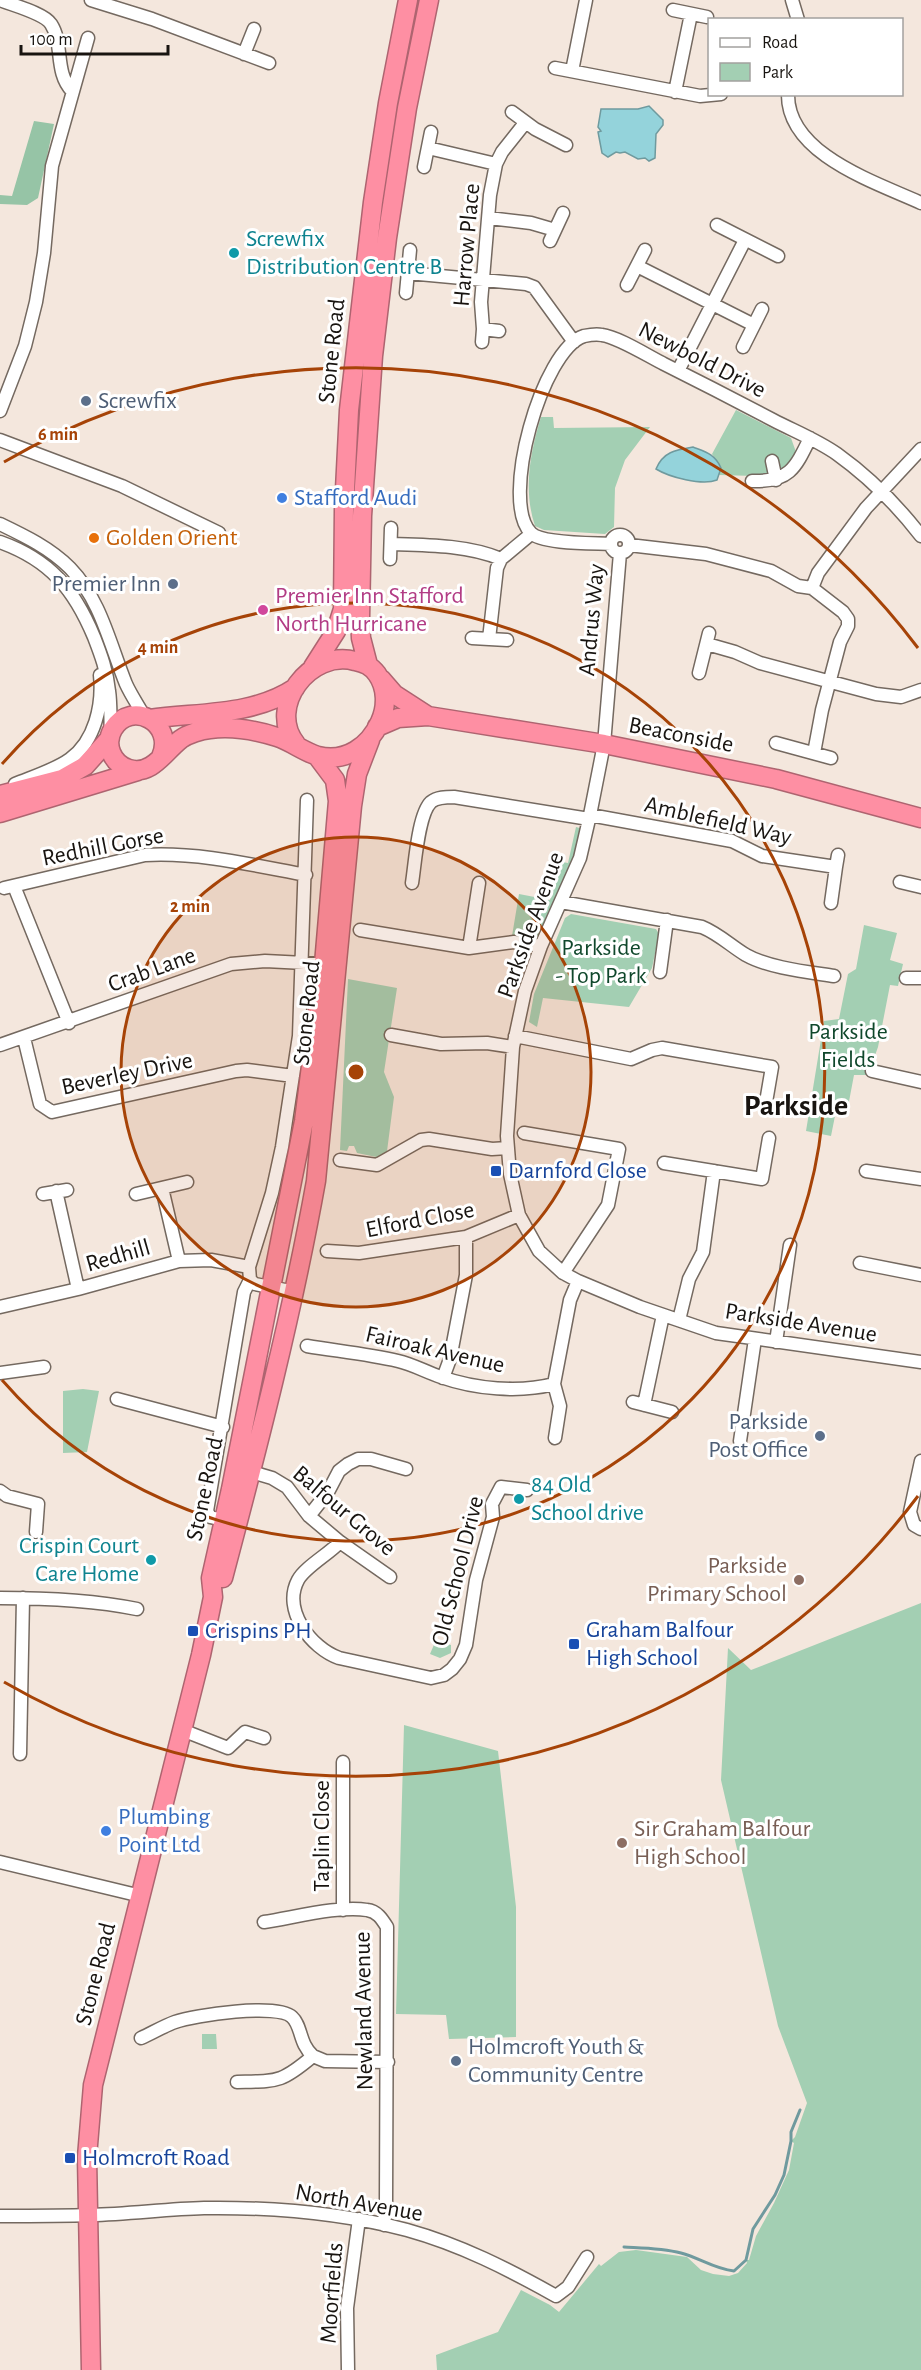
<svg xmlns="http://www.w3.org/2000/svg" width="921" height="2370" viewBox="0 0 921 2370" font-family="'Alegreya Sans',sans-serif">
<style>
.green{fill:#a3cfb3}
.forest{fill:#96c4a6}
.water{fill:#94d3db;stroke:#6f9a9e;stroke-width:1.5}
.lines{fill:none;stroke-linecap:round;stroke-linejoin:round}
.stream{stroke:#6f9a9e;stroke-width:3}
.minor-casing{stroke:#746960;stroke-width:15}
.highway-casing{stroke:#ae6470;stroke-width:21}
.minor{stroke:#fff;stroke-width:12}
.highway{stroke:#fe8fa3;stroke-width:18}
.ring{fill:none;stroke:#a64307;stroke-width:3}
.culture-dot{fill:#0f9aa8;stroke:#fff;stroke-width:2}
.service-dot{fill:#5c6f8a;stroke:#fff;stroke-width:2}
.shop-dot{fill:#3f7fe0;stroke:#fff;stroke-width:2}
.food-dot{fill:#e8710a;stroke:#fff;stroke-width:2}
.hotel-dot{fill:#d1479c;stroke:#fff;stroke-width:2}
.transit-dot{fill:#1a4fb4;stroke:#fff;stroke-width:2}
.education-dot{fill:#8d6e63;stroke:#fff;stroke-width:2}
.labels{text-anchor:middle;dominant-baseline:central;stroke-width:6;stroke-linejoin:round;paint-order:stroke}
.culture-label{font-size:24px;fill:#0d838f;stroke:#fff;text-anchor:start}
.street-label{font-size:24px;fill:#181410;stroke:#fff}
.service-label{font-size:24px;fill:#4e5e75;stroke:#fff;text-anchor:start}
.shop-label{font-size:24px;fill:#366cbe;stroke:#fff;text-anchor:start}
.food-label{font-size:24px;fill:#c56008;stroke:#fff;text-anchor:start}
.hotel-label{font-size:24px;fill:#b23c85;stroke:#fff;text-anchor:start}
.park-label{font-size:24px;fill:#0f472b;stroke:#fff}
.transit-label{font-size:24px;fill:#164399;stroke:#fff;text-anchor:start}
.education-label{font-size:24px;fill:#785e54;stroke:#fff;text-anchor:end}
.district-label{font-size:30px;font-weight:bold;fill:#181410;stroke:#fff}
.centre{fill:#a64307;stroke:#fff;stroke-width:3}
.ring-label{font-size:18px;text-anchor:middle;font-weight:bold;fill:#a64307;stroke:#fff;stroke-width:6;stroke-linejoin:round;paint-order:stroke}
</style>
<rect width="100%" height="100%" fill="#f4e7dd"/>
<path class="green" d="M736,410L791,438L796,452L785,472L755,476L719,475L721,468L712,454Z
M541,417H553L554,428L650,427L625,460L615,488L614,527L605,534L544,530L535,526C523,490 530,453 541,417Z
M576,827L583,829L580,850L539,938L512,936L519,894L550,900L557,861L568,863Z
M571,914L656,929L659,934L652,968L629,1007L543,998L537,1027L529,1022L534,994L565,918Z
M864,925L897,933L890,960L903,964L898,986L890,985L878,1047L868,1075H854L847,1112L836,1111L831,1136L806,1131L824,1021L839,1019L848,974L856,969Z
M348,979L397,988L384,1072L394,1097L386,1159L357,1153L354,1146H349L347,1151L340,1150Z
M83,1389L99,1391L87,1452L63,1453V1391Z
M921,1603V2370H437L436,2355L498,2332L521,2290L550,2305L559,2312L599,2264L601,2266L619,2252L636,2250L687,2257L701,2270L713,2274L729,2276L738,2273L747,2263L746,2260H749L756,2236L774,2203L789,2170L794,2143L791,2141L795,2137L807,2103L778,2026L721,1780L728,1648L751,1670Z
M436,1640L451,1645V1653L440,1658L430,1654Z
M404,1725L498,1751L516,1907V2037L449,2039L446,2015L396,2014Z
M202,2034H216L217,2049H202Z"/>
<path class="forest" d="M34,121L54,124L38,198L27,205L0,204V195L12,196Z"/>
<path class="water" d="M649,106L663,120V125L656,134L655,158L649,161L645,158L638,159L625,152L620,153L616,152L608,157L602,153L598,132L601,131L598,127L601,109H638Z
M693,447C706,452 715,454 721,468L717,480C702,486 669,477 656,469C663,452 675,450 693,447Z"/>
<g class="lines">
<path class="stream" d="M624,2247C643,2248 662,2248 681,2253C700,2258 714,2269 734,2271L746,2260L753,2229L775,2195L784,2175L791,2141V2132L800,2110"/>
<g class="minor-casing">
<path id="minor" d="M0,0C12,5 44,13 51,24C64,44 54,72 72,91
M91,0L152,19L269,63
M792,0L798,20
M673,10L707,17
M244,54L254,29
M555,68L700,96L721,94
M572,71L586,0
M675,92L691,14
M788,94C787,154 875,182 921,203
M512,112L535,129L566,145
M428,148L496,164
M424,167L431,132
M489,218L531,223L555,230
M717,225L778,256
M550,241L563,213
M637,266L754,325
M408,273L526,284L534,287L574,342
M627,285L645,250
M406,293L410,250
M483,329L499,331
M482,342L483,329L481,302L490,195L496,164L502,152L525,123
M743,347L762,309
M678,371L745,240
M0,411L25,346L36,302L44,253L52,166L88,38
M0,440L122,486L219,533
M772,461L776,480
M752,481C789,482 795,469 810,438
M0,524C25,536 50,548 70,568C101,600 110,645 126,684C131,695 138,705 144,716
M611 544a9 9 0 1 1 18 0a9 9 0 1 1-18 0Z
M0,542C50,560 74,589 94,637C101,655 107,671 109,691C111,704 110,719 111,732
M391,544C426,545 468,545 501,559L531,534
M611,544C594,543 542,544 531,533C499,502 542,349 584,336C589,335 597,334 602,335C618,337 648,356 664,364C700,382 737,401 773,420C794,431 817,440 837,454C869,477 897,505 921,536
M629,545L706,554L771,571L798,586L812,588L843,612L848,619V626L840,642L822,710L814,753
M620,553L604,744L590,815L580,858L541,946L525,991L513,1047L507,1136L510,1174L519,1215L539,1251L563,1273L578,1281L640,1307L716,1333L921,1362
M390,559L391,528
M812,588L818,573L866,508L921,449
M472,638L507,640
M489,639L497,568L501,559
M707,644L735,652L760,663L876,694L901,697L921,690
M699,673L709,633
M776,743L831,758
M15,784C32,777 55,770 70,759C95,741 103,705 100,675
M590,815L732,841L762,856L836,867L831,903
M836,867L838,855
M900,882L921,887
M412,883C415,865 418,814 431,802C437,797 446,797 454,797L589,819
M14,886L69,1023
M4,888L145,855C199,852 252,865 306,875
M561,902L702,927C719,934 731,946 746,955C769,968 808,972 834,976
M360,930L469,948L514,942L541,946
M469,948L479,883
M660,972L667,920
M906,978H921
M391,1035L441,1044L487,1043L513,1047
M515,1036L631,1059L652,1050L662,1048L772,1067L765,1108
M24,1038L40,1104L52,1112L236,1071L247,1070L293,1076
M0,1045L231,964L265,961L324,964
M872,1071L921,1082
M524,1133L619,1149L608,1205L563,1273
M340,1160L377,1165L421,1140L429,1139L492,1149L508,1148
M664,1163L762,1179L769,1138
M866,1171L921,1179
M162,1188L179,1261
M56,1191L78,1289
M43,1194L67,1190
M136,1194L187,1182
M327,1251L359,1253L466,1237L519,1215
M860,1263L921,1275
M250,1280L249,1267L272,1193L282,1147L299,1036L307,800
M250,1280L255,1284L295,1292
M0,1307L78,1289L179,1261L211,1260L249,1267
M679,1320L689,1279L703,1252L714,1171
M776,1342L790,1245
M307,1346C337,1351 368,1354 398,1361C412,1364 426,1372 441,1377C475,1389 519,1393 554,1384L570,1300L578,1281
M0,1373L44,1367
M443,1378L450,1359L466,1275V1237
M554,1384L560,1406L555,1438
M117,1399L223,1427
M633,1402L672,1412
M644,1405L663,1315
M740,1441L755,1339
M921,1461L910,1512L914,1525L921,1529
M245,1470L272,1478L287,1487L309,1516L340,1542L390,1577
M0,1491L7,1496L38,1504L36,1532
M309,1516L328,1492L339,1471L348,1464L358,1459H371L406,1469
M224,1520L210,1517L207,1511L244,1292L250,1280
M340,1542C329,1554 305,1567 298,1580C282,1610 311,1648 339,1658L431,1678L444,1675L452,1669L460,1659L466,1645L476,1580L493,1517L492,1504L501,1487L527,1490
M0,1598C46,1598 92,1600 137,1609
M182,1730L228,1748L245,1732L264,1738
M20,1754L23,1598
M343,1762V1910
M0,1862L141,1896
M264,1922C292,1918 340,1905 367,1910C377,1911 382,1919 387,1927L386,2204L384,2225
M141,2038C152,2033 164,2026 175,2022C194,2015 278,2003 292,2017C302,2026 299,2044 313,2056C281,2083 278,2081 237,2082
M313,2056L325,2061L388,2062
M0,2216C30,2216 61,2216 91,2215C129,2214 167,2209 204,2208C273,2207 341,2213 407,2230C461,2245 508,2269 556,2296L568,2287L587,2257
M348,2370L347,2308L359,2219"/>
</g>
<g class="highway-casing">
<path id="highway" d="M368,665L361,638L360,618L362,516L373,356L387,238L407,108L429,0
M313,667L336,631L343,609L344,509L349,410L373,202L388,103L408,0
M381,679L394,694L428,716
M150,719C199,712 253,716 295,688
M377,727L398,718L428,716L604,744L776,779L921,818
M161,757C176,723 131,699 113,729C104,744 112,764 129,769C152,776 165,751 181,739C188,734 201,730 210,729C233,726 255,730 277,737C292,742 304,752 318,756C346,763 369,746 380,722C387,707 387,688 377,674C371,666 365,663 355,661C310,649 266,707 296,744
M0,795L62,779L85,766L110,738
M0,813L138,771
M223,1578C258,1446 292,1315 316,1181L352,806L357,774L370,740
M91,2370L87,2157L93,2085L201,1655L213,1597L211,1578L231,1489L304,1121L324,964L338,801L335,780L317,756"/>
</g>
<use href="#minor" class="minor"/>
<use href="#highway" class="highway"/>
</g>
<circle cx="356" cy="1072" r="235" fill="#a64307" fill-opacity=".12"/>
<g class="ring">
<circle cx="356" cy="1072" r="235"/>
<path d="M2 764A469 469 0 1 1 2 1380"/>
<path d="M918 1496A704 704 0 0 1 4 1682M4 462A704 704 0 0 1 918 648"/>
</g>
<g class="culture-dot">
<circle cx="234" cy="253" r="6"/>
<circle cx="519" cy="1499" r="6"/>
<circle cx="151" cy="1560" r="6"/>
</g>
<g class="service-dot">
<circle cx="86" cy="401" r="6"/>
<circle cx="173" cy="584" r="6"/>
<circle cx="820" cy="1436" r="6"/>
<circle cx="456" cy="2061" r="6"/>
</g>
<g class="shop-dot">
<circle cx="282" cy="498" r="6"/>
<circle cx="106" cy="1831" r="6"/>
</g>
<circle class="food-dot" cx="94" cy="538" r="6"/>
<circle class="hotel-dot" cx="263" cy="610" r="6"/>
<g class="transit-dot">
<rect x="490" y="1165" width="12" height="12" rx="3"/>
<rect x="187" y="1625" width="12" height="12" rx="3"/>
<rect x="568" y="1638" width="12" height="12" rx="3"/>
<rect x="64" y="2152" width="12" height="12" rx="3"/>
</g>
<g class="education-dot">
<circle cx="799" cy="1580" r="6"/>
<circle cx="622" cy="1843" r="6"/>
</g>
<g class="labels">
<g class="culture-label">
<text x="246" y="239">Screwfix<tspan x="246" dy="28">Distribution Centre B</tspan></text>
<text x="531" y="1485">84 Old<tspan x="531" dy="28">School drive</tspan></text>
<text x="139" y="1546" text-anchor="end">Crispin Court<tspan x="139" dy="28">Care Home</tspan></text>
</g>
<g class="street-label">
<text transform="translate(467 245) rotate(-85)">Harrow Place</text>
<text transform="translate(332 351) rotate(-84)">Stone Road</text>
<text transform="translate(702 360) rotate(27)">Newbold Drive</text>
<text transform="translate(592 620) rotate(-85)">Andrus Way</text>
<text transform="translate(681 735) rotate(11)">Beaconside</text>
<text transform="translate(718 821) rotate(13)">Amblefield Way</text>
<text transform="translate(103 847) rotate(-11)">Redhill Gorse</text>
<text transform="translate(531 925) rotate(-70)">Parkside Avenue</text>
<text transform="translate(152 970) rotate(-20)">Crab Lane</text>
<text transform="translate(307 1013) rotate(-84)">Stone Road</text>
<text transform="translate(127 1074) rotate(-12)">Beverley Drive</text>
<text transform="translate(420 1220) rotate(-11)">Elford Close</text>
<text transform="translate(118 1256) rotate(-16)">Redhill</text>
<text transform="translate(801 1323) rotate(9)">Parkside Avenue</text>
<text transform="translate(435 1350) rotate(13)">Fairoak Avenue</text>
<text transform="translate(205 1489) rotate(-78)">Stone Road</text>
<text transform="translate(344 1511) rotate(40)">Balfour Grove</text>
<text transform="translate(458 1571) rotate(-76)">Old School Drive</text>
<text transform="translate(322 1836) rotate(-90)">Taplin Close</text>
<text transform="translate(96 1974) rotate(-76)">Stone Road</text>
<text transform="translate(364 2011) rotate(-91)">Newland Avenue</text>
<text transform="translate(359 2203) rotate(10)">North Avenue</text>
<text transform="translate(332 2293) rotate(-86)">Moorfields</text>
</g>
<g class="service-label">
<text x="98" y="401">Screwfix</text>
<text x="161" y="584" text-anchor="end">Premier Inn</text>
<text x="808" y="1422" text-anchor="end">Parkside<tspan x="808" dy="28">Post Office</tspan></text>
<text x="468" y="2047">Holmcroft Youth &amp;<tspan x="468" dy="28">Community Centre</tspan></text>
</g>
<g class="shop-label">
<text x="294" y="498">Stafford Audi</text>
<text x="118" y="1817">Plumbing<tspan x="118" dy="28">Point Ltd</tspan></text>
</g>
<g class="food-label">
<text x="106" y="538">Golden Orient</text>
</g>
<g class="hotel-label">
<text x="275" y="596">Premier Inn Stafford<tspan x="275" dy="28">North Hurricane</tspan></text>
</g>
<g class="park-label">
<text x="601" y="948">Parkside<tspan x="601" dy="28">- Top Park</tspan></text>
<text x="848" y="1032">Parkside<tspan x="848" dy="28">Fields</tspan></text>
</g>
<g class="transit-label">
<text x="508" y="1171">Darnford Close</text>
<text x="586" y="1630">Graham Balfour<tspan x="586" dy="28">High School</tspan></text>
<text x="205" y="1631">Crispins PH</text>
<text x="82" y="2158">Holmcroft Road</text>
</g>
<g class="education-label">
<text x="787" y="1566">Parkside<tspan x="787" dy="28">Primary School</tspan></text>
<text x="634" y="1829" text-anchor="start">Sir Graham Balfour<tspan x="634" dy="28">High School</tspan></text>
</g>
<g class="district-label">
<text x="796" y="1106">Parkside</text>
</g>
</g>
<circle cx="356" cy="1072" r="9" class="centre"/>
<g class="ring-label">
<text x="58" y="440">6 min</text>
<text x="158" y="653">4 min</text>
<text x="190" y="912">2 min</text>
</g>
<rect x="708" y="18" width="195" height="78" fill="#ffffff" stroke="#a3a19f" stroke-width="1.5"/>
<rect x="720" y="38" width="30" height="9" fill="#ffffff" stroke="#a3a19f" stroke-width="1.5"/>
<text x="762" y="48" font-size="18" fill="#181410">Road</text>
<rect x="720" y="63" width="30" height="18" fill="#a3cfb3" stroke="#a3a19f" stroke-width="1.5"/>
<text x="762" y="78" font-size="18" fill="#181410">Park</text>
<path d="M21 45v9h147v-9" fill="none" stroke="#181410" stroke-width="3"/>
<text x="30" y="45" font-size="18" fill="#181410" stroke="#ffffff" stroke-width="4.5" paint-order="stroke">100 m</text>
</svg>
